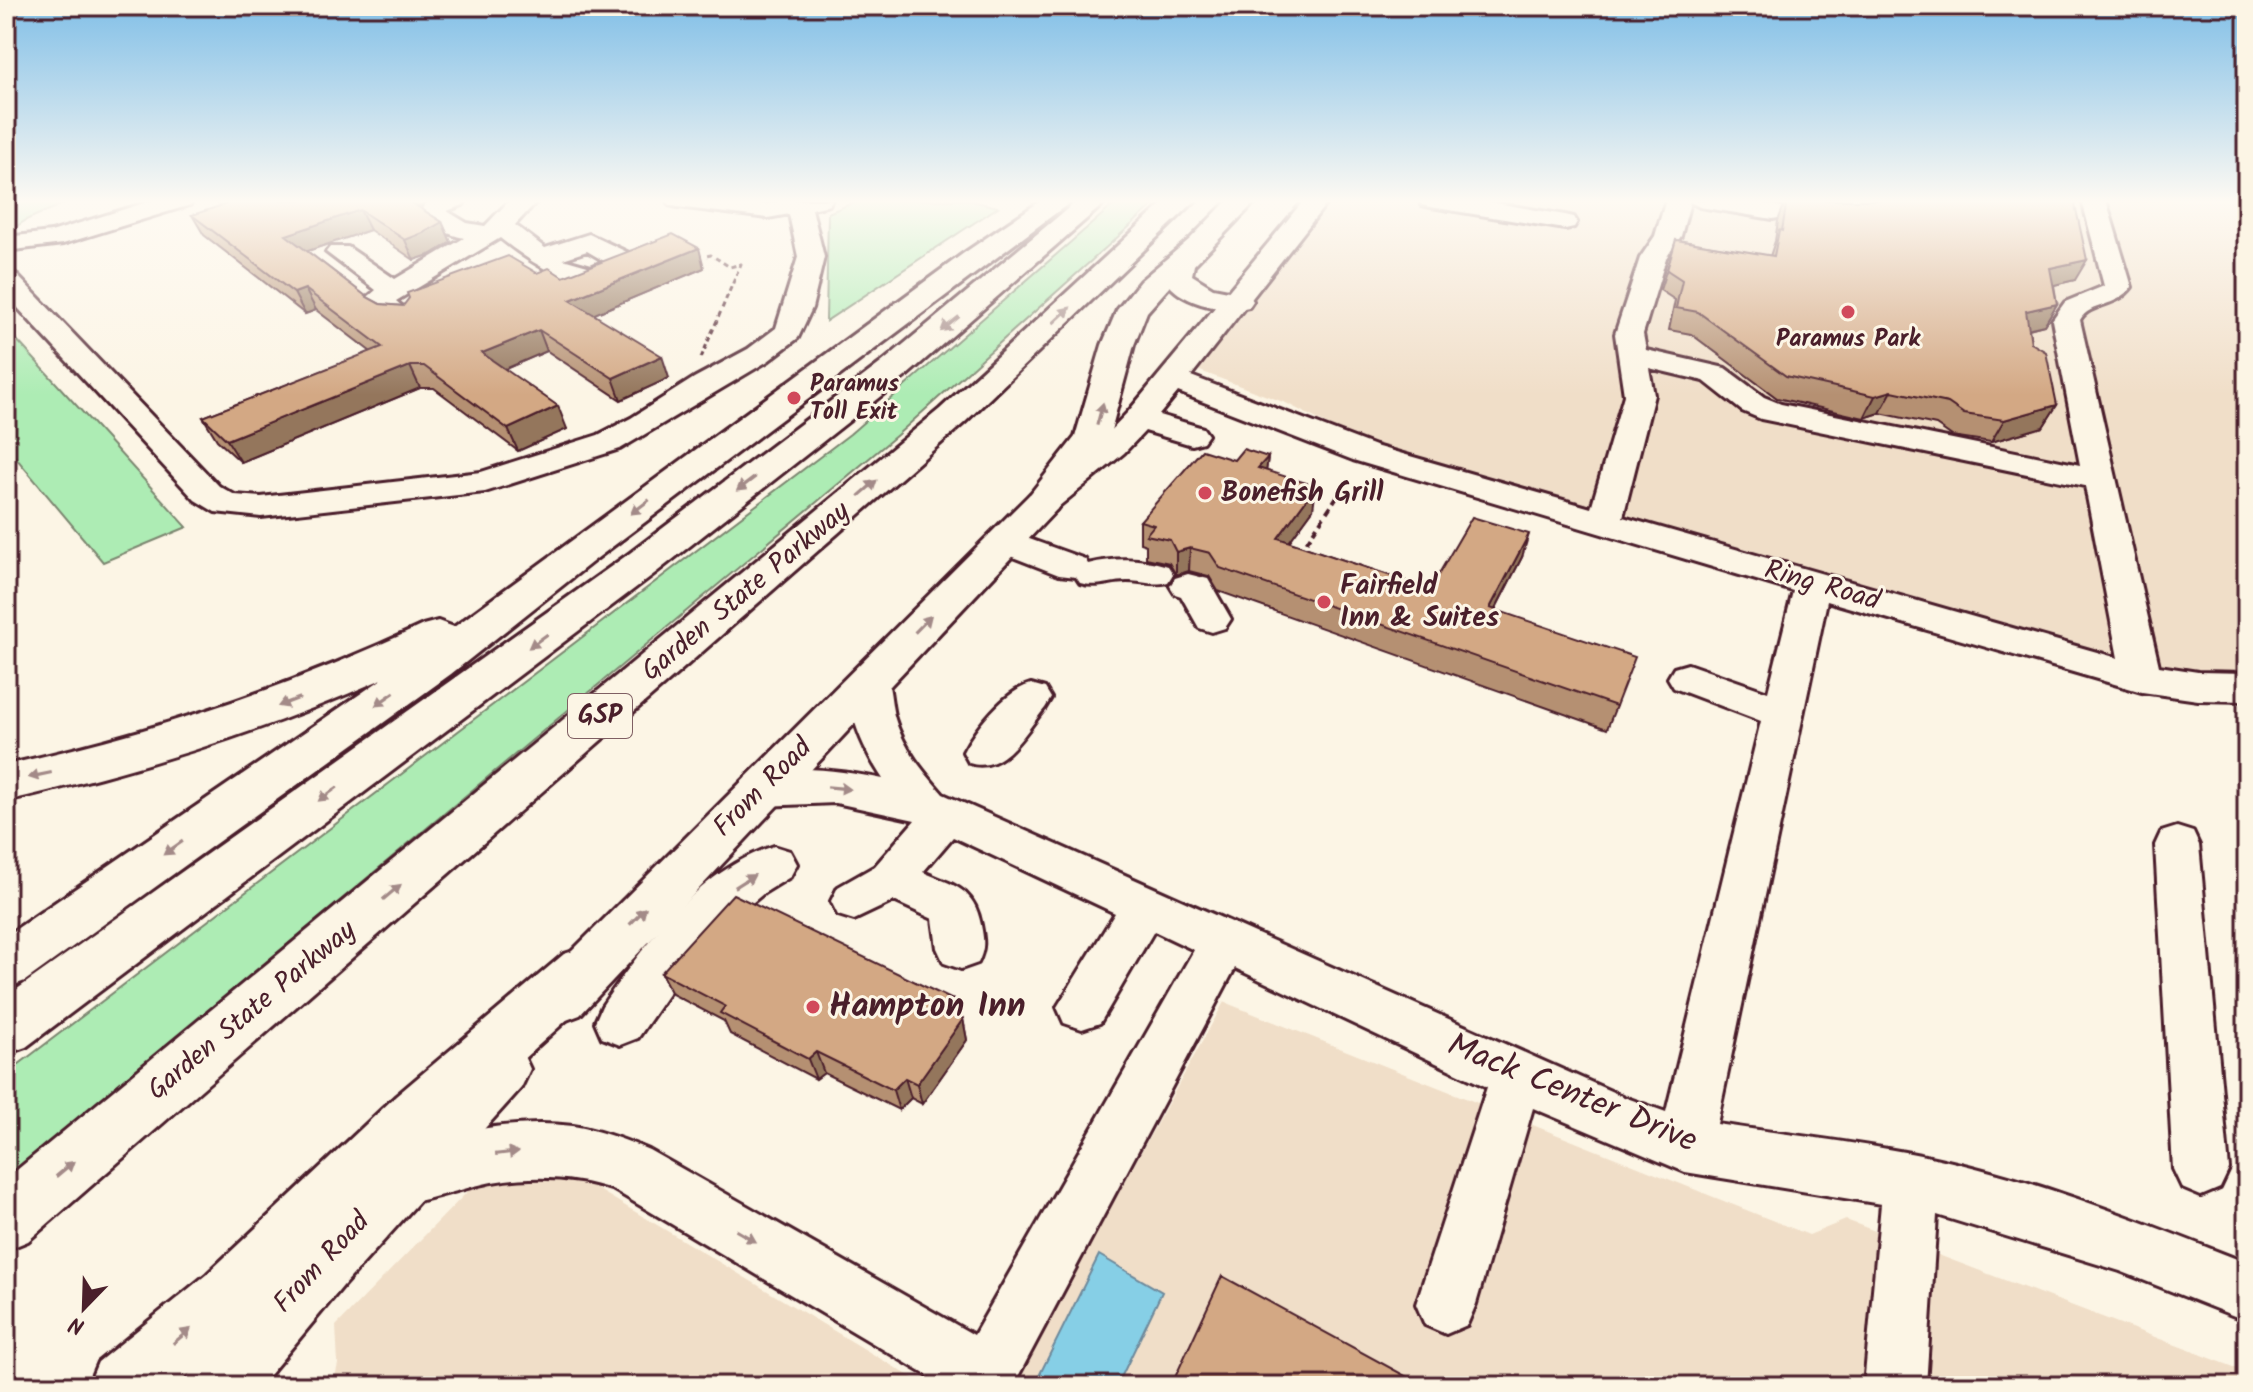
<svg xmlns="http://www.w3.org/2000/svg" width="2253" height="1392" viewBox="0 0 2253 1392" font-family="Kalam,sans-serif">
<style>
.built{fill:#f0dec8}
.green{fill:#adecb4;stroke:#7c8670;stroke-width:2}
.water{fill:#86cfe6;stroke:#6e899b;stroke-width:2}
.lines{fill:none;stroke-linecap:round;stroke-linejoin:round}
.minor-casing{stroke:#4a1f2b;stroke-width:6}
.major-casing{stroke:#4a1f2b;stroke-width:6}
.highway-casing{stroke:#4a1f2b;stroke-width:6}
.path-far1{stroke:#4a1f2b;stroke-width:3;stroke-dasharray:5 4;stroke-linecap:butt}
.path{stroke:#4a1f2b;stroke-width:4;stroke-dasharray:7 5;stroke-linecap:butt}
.minor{fill:#fcf5e5;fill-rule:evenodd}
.major{fill:#fcf5e5;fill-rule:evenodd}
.highway{fill:#fcf5e5;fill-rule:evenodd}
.wall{fill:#b59072;stroke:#4a1f2b;stroke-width:2}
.shaded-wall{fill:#94765c;stroke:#4a1f2b;stroke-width:2}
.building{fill:#d3a884;stroke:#4a1f2b;stroke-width:2}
.oneway{fill:#a38a88}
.poi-dot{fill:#d1495b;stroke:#fcf5e5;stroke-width:3}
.labels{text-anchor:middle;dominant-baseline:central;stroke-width:6;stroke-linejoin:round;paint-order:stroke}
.far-poi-label{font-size:24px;font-weight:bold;fill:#4a1f2b;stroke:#fcf5e5}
.shield{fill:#fcf5e5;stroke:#7f5f63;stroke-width:2}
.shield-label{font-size:26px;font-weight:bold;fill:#4a1f2b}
.poi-label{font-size:28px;font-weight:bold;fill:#4a1f2b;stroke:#fcf5e5;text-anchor:start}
.street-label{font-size:28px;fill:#4a1f2b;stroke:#fcf5e5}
.near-poi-label{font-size:34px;font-weight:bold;fill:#4a1f2b;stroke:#fcf5e5;text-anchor:start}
.near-street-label{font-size:34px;fill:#4a1f2b;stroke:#fcf5e5}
</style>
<rect width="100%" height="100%" fill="#fcf5e5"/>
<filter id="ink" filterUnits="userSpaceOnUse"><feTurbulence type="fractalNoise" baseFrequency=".0125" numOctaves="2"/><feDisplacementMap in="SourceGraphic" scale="16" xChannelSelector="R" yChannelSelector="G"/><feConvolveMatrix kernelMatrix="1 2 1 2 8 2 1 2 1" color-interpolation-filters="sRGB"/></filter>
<g filter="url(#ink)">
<path class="built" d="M1317,200H2247V687L2223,688L1401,463L1286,403L1184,365Z
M1224,1002L1809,1235L1846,1220L2247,1372V1386H1012Z
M517,1141L926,1386H333L338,1364L336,1326Z"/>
<path class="green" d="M6,200H72L28,219L6,233Z
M860,200H967L998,207L826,321L828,213Z
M1119,200H1159L897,435L6,1180V1074L850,434Z
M6,328L187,527L103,562L6,446Z"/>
<path class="water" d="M1099,1255L1162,1292L1117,1386H1034Z"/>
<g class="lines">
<g class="minor-casing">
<path id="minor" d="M154,200H193L190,205L63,244L6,251V237L51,232Z
M429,200H466L463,205L447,211L467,223L485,226L510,200H538L515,225L545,248L589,234L631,254L635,260C599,312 534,265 500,238L396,301L416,318L412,324C394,328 374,316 363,301L376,290L326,252L330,247H348L395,279L464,238C448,235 429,225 419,212ZM587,251L604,261L591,267L563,259Z
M666,200L768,204L783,200H832L829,205L812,209L824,257L812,308L798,338L768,361L620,449L485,492L261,517L215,512L195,500L6,295V271L15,273L219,486L235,495L261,497L481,472L598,435L631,418L694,378L748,349L776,328L798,257L789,214L768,218L678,207L669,205Z
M1304,200H1329L1191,376L1375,446L1591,508L1624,395L1615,334L1640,258L1655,236L1666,200H1747L1782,207L1785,212L1782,217L1773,219L1700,207L1690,202L1681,236L1666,258L1643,334L1646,350L1725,368L1764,397L1781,404L2080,465L2052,320L2065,302L2104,286L2082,200H2106L2132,287C2117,308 2090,302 2080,320L2159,666L2198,672L2247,673V701L2198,700L2142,692L1827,601L1717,1124C1781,1134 1846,1141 1910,1153C2026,1175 2138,1220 2247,1263V1321L2120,1271L1937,1215L1926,1386H1864L1881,1204L1685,1172L1533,1108L1476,1304L1467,1325L1446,1334L1425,1325L1416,1304L1487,1087L1235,968L1013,1386H945L614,1190C575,1176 533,1175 492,1182C473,1185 415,1205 402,1202C396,1201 390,1198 384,1195L376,1176L384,1157C441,1134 512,1118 573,1126C599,1130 625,1140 649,1150L974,1335L1194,950L1154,931L1100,1023L1082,1029L1064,1023L1057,1007L1115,913L953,837L923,872C955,886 974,888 981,925C984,941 985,948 978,963L961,969L944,963L937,948L933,919L894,901L854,920L838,915L831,901L838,887L875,866L915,820L836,803L761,806L746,801L740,789L746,777C789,763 839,770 883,779C866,754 838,699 855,670L869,666L883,670C892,685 890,703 895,719C904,749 923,771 943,794L1624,1097L1666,1112L1761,721L1674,688L1668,678L1674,668L1688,664L1768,692L1793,591L1353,460L1178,392L1159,415L1203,428L1208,435L1203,442L1192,445L1145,431L1124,453L1058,507L1046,510L1034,507L1029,500L1102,439L1128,412ZM1649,368L1704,381L1742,411L1761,419L2085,486L2118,658L1623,517L1654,395Z
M1419,200H1479L1565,215L1574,217L1577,222L1574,227L1565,229L1431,207L1422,205Z
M1004,530L1085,559L1088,564C1117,557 1140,558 1168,566L1173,574L1168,582C1153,586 1142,581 1127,581C1110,581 1097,588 1080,583L1076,577L1059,575L992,549L986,541L992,533Z
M1188,574L1208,579L1231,619L1225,628L1212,632L1199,628L1181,596L1175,594L1170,586L1175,578Z
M1031,684L1045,688L1051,698L1045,708C1024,733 1004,774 969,763L963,752C976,728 1005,691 1031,684Z
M2177,827L2193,832L2199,845L2229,1169L2220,1188L2201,1196L2182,1188L2173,1169L2155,845L2161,832Z
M774,846L790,851L797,864L790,877L764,893L722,928L686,968L638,1038L620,1045L602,1038L595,1022L602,1006C646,943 698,871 774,846Z"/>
</g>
<g class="major-casing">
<path id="major" d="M1043,491L1056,494L1062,502L1056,510L580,1015L561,1022L542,1015L534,998L542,981L1030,494Z
M501,1042L521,1050L530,1069L521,1088L343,1286L260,1386H184L194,1362L262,1280L481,1050Z"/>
</g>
<g class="highway-casing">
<path id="highway" d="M1042,200H1073L596,559L451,674L25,981L6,988V936L382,679C261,733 135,771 6,801V765C151,733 288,688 423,625L438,621L454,627L964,253Z
M1078,200H1108L905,377L658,571L26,1047L6,1054V997L630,553L881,363Z
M1167,200H1196L964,423L28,1241L6,1250V1179L940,409Z
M1228,200H1257L1194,265L1192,275L1213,288L1249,295L1253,301L1249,307C1225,313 1186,304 1170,286L1147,312L1134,345L1109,438L1056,510L1043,513L1030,510L1024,502L1075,437L1102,345L1117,310L1140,281L1190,239Z
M583,948L602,954L610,971L602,988L438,1136L253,1320L175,1386H88L98,1362L207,1274L396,1096L564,954Z"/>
</g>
<path class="path-far1" d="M701,358L741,264L730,267L711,255L705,256"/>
<path class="path" d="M1300,552L1346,483"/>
<use href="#minor" class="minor"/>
<use href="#major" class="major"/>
<use href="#highway" class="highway"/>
</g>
<path class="wall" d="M1781,200H2074L2075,280L2054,285L2057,304L2044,325L2029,329L2031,343L2057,405L2043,427L1991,442L1952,436L1936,425L1880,413L1864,418L1777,398L1691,334L1669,330L1675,300L1660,290L1676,240L1770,256L1775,241L1778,221L1784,205L1780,204Z
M421,205L417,206L442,222L451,242L432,254L414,260L370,230L307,251L367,297L380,304L403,306L537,273L563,277L704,268L594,314L669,378L621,400L547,351L505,369L567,429L518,451L434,388H420L241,462L217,440L203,417L371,352L316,310L305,314L204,235L192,215Z
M1268,457L1266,471L1313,509L1289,542L1430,589L1522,557L1495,610L1616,706L1607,729L1218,591L1209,576L1189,571L1176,575L1169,563L1146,558V545L1140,543V521L1234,460Z
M661,973L953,1000L956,1015L963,1019L967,1040L922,1104L911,1098L899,1110L824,1073L816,1079L730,1034L724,1021L672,994Z"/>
<path class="shaded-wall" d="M397,200H426L421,205L402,212Z
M360,210L370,230L296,255L286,235Z
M442,222L451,242L432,254L414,260L405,240Z
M699,248L704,268L578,321L570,300Z
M2087,260L2075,280L2038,289L2050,268Z
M305,289L316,310L305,314L294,293Z
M2057,304L2044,325L2014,332L2026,311Z
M539,330L547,351L491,375L482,353Z
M662,356L669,378L621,400L613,378Z
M410,366L420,388L241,462L227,440Z
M1892,391L1880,413L1864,418L1875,396Z
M2057,405L2043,427L1991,442L2004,420Z
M558,406L567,429L518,451L508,429Z
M1268,457L1265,480L1258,468Z
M1316,486L1313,509L1275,561L1278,538Z
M1529,534L1522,557L1484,631L1490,608Z
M1190,548L1189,571L1176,575V552Z
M953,1000L958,1021L948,1010Z
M963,1019L967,1040L922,1104L917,1084Z
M816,1052L824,1073L816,1079L808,1059Z
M905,1078L911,1098L899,1110L893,1090Z"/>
<path class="building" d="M238,200H407L442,222L423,233L405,240L360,210L286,235L367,297L380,304L403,306L409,298L407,293L508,256L537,273L549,268L563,277L673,234L699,248L570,300L662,356L613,378L539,330L482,353L558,406L508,429L424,366H410L227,440L203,417L382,347L305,289L294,293L192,215Z
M1787,200H2074L2087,260L2050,268L2057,304L2026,311L2031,343L2046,352L2057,405L2004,420L1964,414L1948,403L1892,391L1875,396L1786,376L1698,312L1676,308L1682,280L1667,270L1676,240L1774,256L1779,230L1782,231Z
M1243,449L1268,457L1258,468L1316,486L1278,538L1430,589L1472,517L1529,534L1490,608L1635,657L1616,706L1220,568L1210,553L1190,548L1176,552L1170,540L1146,535L1154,525L1140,521L1202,450L1234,460Z
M733,894L953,1000L948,1010L963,1019L917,1084L905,1078L893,1090L816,1052L808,1059L720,1013L725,1006L661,973Z
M1222,1276L1409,1378L1406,1386H1171Z"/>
<defs><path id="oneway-solid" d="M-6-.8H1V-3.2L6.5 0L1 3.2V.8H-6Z" transform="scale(2)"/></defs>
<g class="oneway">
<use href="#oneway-solid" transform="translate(1062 315) rotate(-43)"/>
<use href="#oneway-solid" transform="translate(950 324) rotate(141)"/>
<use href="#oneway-solid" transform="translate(1100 414) rotate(-75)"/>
<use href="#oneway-solid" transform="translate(746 484) rotate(143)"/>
<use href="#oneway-solid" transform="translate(868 488) rotate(-41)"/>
<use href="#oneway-solid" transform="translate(640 507) rotate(143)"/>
<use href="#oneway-solid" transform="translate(923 624) rotate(-46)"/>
<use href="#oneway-solid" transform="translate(538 641) rotate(144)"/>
<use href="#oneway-solid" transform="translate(385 699) rotate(145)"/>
<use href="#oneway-solid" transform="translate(289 702) rotate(159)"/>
<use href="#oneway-solid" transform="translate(40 775) rotate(168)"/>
<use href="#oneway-solid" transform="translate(839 788) rotate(5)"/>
<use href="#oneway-solid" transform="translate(328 794) rotate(144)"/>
<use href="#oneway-solid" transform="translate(173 848) rotate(145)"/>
<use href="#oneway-solid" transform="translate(745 881) rotate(-32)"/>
<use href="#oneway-solid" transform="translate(392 892) rotate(-40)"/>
<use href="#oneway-solid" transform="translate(638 916) rotate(-46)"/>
<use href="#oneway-solid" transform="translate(507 1153) rotate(-7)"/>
<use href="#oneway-solid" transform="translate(65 1169) rotate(-40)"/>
<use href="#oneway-solid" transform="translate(746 1236) rotate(30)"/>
<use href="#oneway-solid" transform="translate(182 1336) rotate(-40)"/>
</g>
</g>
<linearGradient id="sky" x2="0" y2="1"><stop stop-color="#81bfe7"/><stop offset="0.51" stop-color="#fefaf3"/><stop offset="1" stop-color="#fefaf3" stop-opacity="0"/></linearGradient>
<rect width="2253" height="395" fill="url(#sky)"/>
<g class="poi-dot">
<circle cx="1848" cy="312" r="8"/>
<circle cx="794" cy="398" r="8"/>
<circle cx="1205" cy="493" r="8"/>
<circle cx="1324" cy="602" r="8"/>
<circle cx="813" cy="1007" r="8"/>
</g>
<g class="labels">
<g class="far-poi-label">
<text x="1848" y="339">Paramus Park</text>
<text x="810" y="384" text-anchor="start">Paramus<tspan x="810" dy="28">Toll Exit</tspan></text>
</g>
<rect class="shield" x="568" y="694" width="64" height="44" rx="6"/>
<g class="shield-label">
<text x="600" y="716">GSP</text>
</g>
<g class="poi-label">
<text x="1221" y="493">Bonefish Grill</text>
<text x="1340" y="586">Fairfield<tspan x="1340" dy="32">Inn &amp; Suites</tspan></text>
</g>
<g class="street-label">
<text transform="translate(1822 586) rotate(16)">Ring Road</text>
<text transform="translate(746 592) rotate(-40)">Garden State Parkway</text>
<text transform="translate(763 788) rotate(-45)">From Road</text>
<text transform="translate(252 1011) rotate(-40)">Garden State Parkway</text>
<text transform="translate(322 1263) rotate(-47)">From Road</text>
</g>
<g class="near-poi-label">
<text x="829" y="1007">Hampton Inn</text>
</g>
<g class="near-street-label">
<text transform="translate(1572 1094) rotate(22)">Mack Center Drive</text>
</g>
</g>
<rect width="2253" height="1392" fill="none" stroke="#fcf5e5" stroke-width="32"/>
<rect x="16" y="16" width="2221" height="1360" fill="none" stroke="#4a1f2b" stroke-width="3" filter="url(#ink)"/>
<g transform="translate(84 1308) rotate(203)" stroke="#fcf5e5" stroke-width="6" paint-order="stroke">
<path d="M0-6L14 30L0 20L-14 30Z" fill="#4a1f2b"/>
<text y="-12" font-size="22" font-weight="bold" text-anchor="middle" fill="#4a1f2b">N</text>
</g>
</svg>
